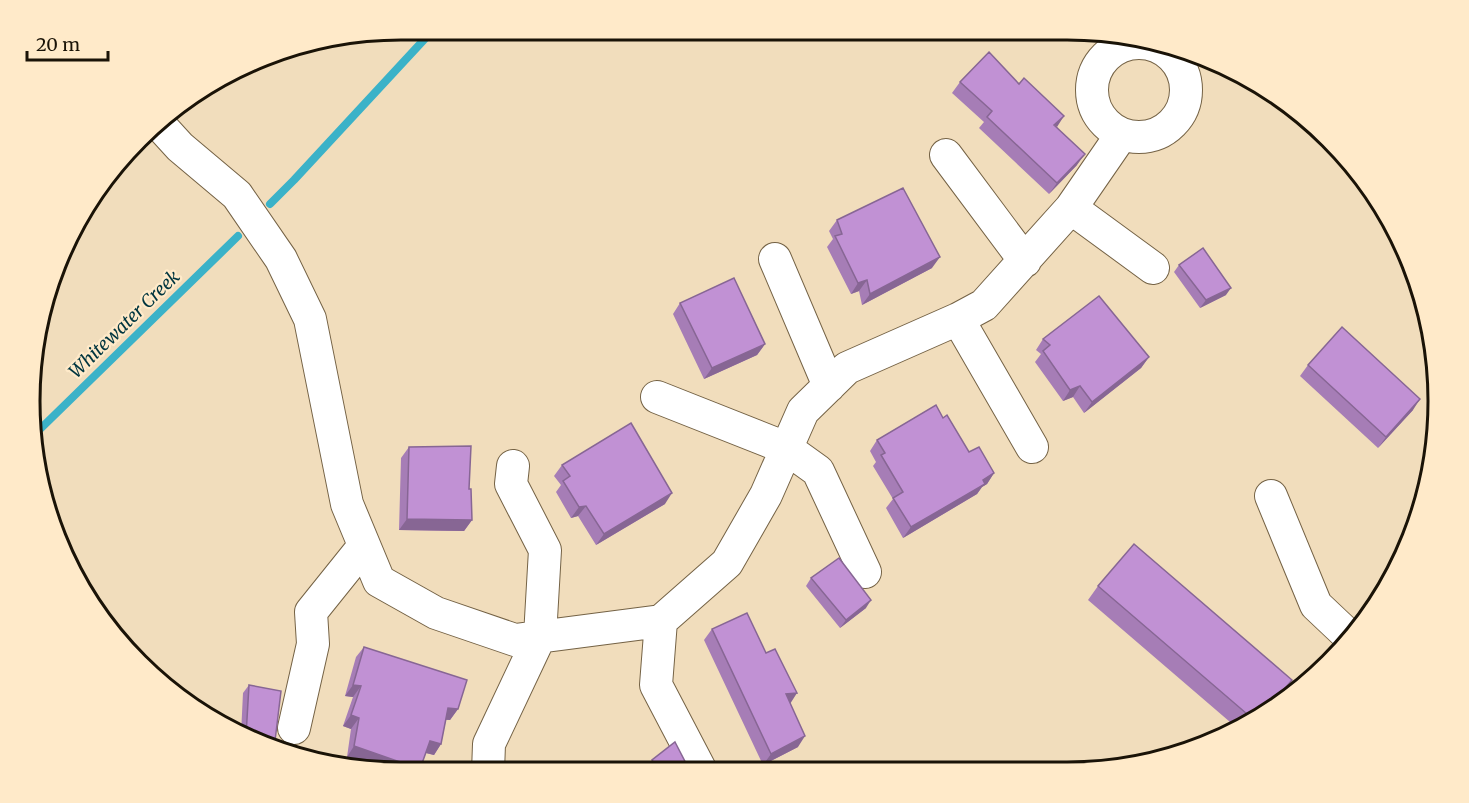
<svg xmlns="http://www.w3.org/2000/svg" width="1469" height="803" viewBox="0 0 1469 803" font-family="Merriweather,serif">
<style>
.lines{fill:none;stroke-linecap:round;stroke-linejoin:round}
.stream{stroke:#3bb2c8;stroke-width:8}
.minor-casing{stroke:#746245;stroke-width:34}
.minor{stroke:#fff;stroke-width:32}
.wall{fill:#a67db6}
.shaded-wall{fill:#876694}
.building{fill:#c191d4;stroke:#876694;stroke-width:1.5}
.labels{text-anchor:middle;dominant-baseline:central;stroke-width:4.5;stroke-linejoin:round;paint-order:stroke}
.water-label{font-size:18px;font-style:italic;fill:#00353f;stroke:#ffeac9}
.rim{fill:none;stroke:#1a1307;stroke-width:3}
</style>
<rect width="100%" height="100%" fill="#f1ddbc"/>
<g class="lines">
<path class="stream" d="M270,204L294,180L433,30
M33,436L238,236"/>
<g class="minor-casing">
<path id="minor" d="M1092 90a47 47 0 1 1 94 0a47 47 0 1 1-94 0Z
M159,124L180,147L237,195L281,259L310,319L347,504L379,581L436,613L515,640L661,621L727,563L766,495L803,411L847,368L958,319L984,305L1071,208L1122,134
M946,155L1025,261
M1071,208L1153,268
M775,259L829,386
M958,319L1032,447
M657,397L786,448L818,471L865,572
M1271,496L1316,605L1352,639
M661,621L656,685L701,771
M294,728L313,644L311,612L364,546
M488,772L489,744L540,636L545,550L511,484L513,466"/>
</g>
<use href="#minor" class="minor"/>
</g>
<path class="wall" d="M960,82L1057,127L1077,165L1049,194L979,128L984,122L952,93Z
M837,220L932,268L862,305L859,291L851,294L827,247L833,239L829,231Z
M1179,265L1226,295L1200,308L1174,272Z
M680,303L765,344L757,355L704,379L673,314Z
M1043,339L1149,357L1141,368L1084,413L1073,397L1063,401L1035,362L1041,354L1036,350Z
M1308,365L1413,410L1378,448L1300,376Z
M943,418L969,452L994,473L987,484L982,487L977,494L903,538L886,508L893,499L873,466L876,462L870,451L877,440Z
M409,447L469,489L472,520L464,531L399,530L401,458Z
M562,465L665,504L596,545L578,516L571,518L556,492L561,485L554,476Z
M811,578L866,608L840,628L806,586Z
M1098,586L1292,680L1283,694L1265,715L1237,728L1088,600Z
M712,629L790,703L798,747L763,765L704,640Z
M364,647L458,709L450,720H446L441,744L434,755L426,753L418,772H390L347,757L351,729L343,726L353,697L345,696L356,657Z
M249,685L271,746L241,734L243,693Z
M652,760L690,771H649L647,767Z"/>
<path class="shaded-wall" d="M1064,116L1057,127L1054,125Z
M1085,154L1077,165L1049,194L1057,183Z
M940,257L932,268L862,305L870,294Z
M867,280L859,291L851,294L858,283Z
M1231,288L1226,295L1200,308L1206,300Z
M765,344L757,355L704,379L712,368Z
M1149,357L1141,368L1084,413L1092,402Z
M1080,386L1073,397L1063,401L1070,390Z
M1420,399L1413,410L1378,448L1386,437Z
M994,473L987,484L982,487L977,494L903,538L911,527Z
M672,493L665,504L596,545L604,534Z
M586,506L578,516L571,518L579,507Z
M407,519L472,520L464,531L399,530Z
M871,600L866,608L840,628L846,620Z
M1292,680L1283,694L1265,715L1261,717Z
M353,685L361,686L353,697L345,696Z
M797,693L790,704L786,694Z
M448,708L458,709L450,720L441,719Z
M351,715L359,718L351,729L343,726Z
M805,736L798,747L763,765L771,754Z
M252,738L275,741L271,746Z
M430,741L441,744L434,755L422,752Z
M354,746L420,769L418,772H390L347,757Z"/>
<path class="building" d="M989,52L1019,84L1024,78L1064,116L1054,125L1085,154L1057,183L987,117L992,111L960,82Z
M903,188L940,257L870,294L867,280L858,283L835,236L842,234L837,220Z
M1203,248L1231,288L1206,300L1179,265Z
M734,278L765,344L712,368L680,303Z
M1099,296L1149,357L1092,402L1080,386L1070,390L1043,351L1050,345L1043,339Z
M1342,327L1420,399L1386,437L1308,365Z
M936,405L943,418L947,415L969,452L979,447L994,473L983,480L985,484L911,527L893,498L903,492L881,455L885,453L877,440Z
M631,423L672,493L604,534L586,506L579,507L563,481L570,476L562,465Z
M471,446L469,489H471L472,520L407,519L409,447Z
M1134,544L1292,680L1261,717L1254,720L1098,586Z
M839,558L871,600L846,620L811,578Z
M747,613L766,653L775,649L797,693L786,694L805,736L771,754L712,629Z
M364,647L467,680L458,709L448,708L441,744L430,741L420,769L354,746L359,718L351,715L361,686L353,685Z
M249,685L281,691L275,741L252,738L246,736Z
M675,742L690,771H660L652,760Z"/>
<g class="labels">
<g class="water-label">
<text transform="translate(124 324) rotate(-44)">Whitewater Creek</text>
</g>
</g>
<path d="M0 0H1469V803H0ZM401 40H1067A361 361 0 0 1 1428 401V401A361 361 0 0 1 1067 762H401A361 361 0 0 1 40 401V401A361 361 0 0 1 401 40Z" fill="#ffeac9" fill-rule="evenodd"/>
<path class="rim" d="M401 40H1067A361 361 0 0 1 1428 401V401A361 361 0 0 1 1067 762H401A361 361 0 0 1 40 401V401A361 361 0 0 1 401 40Z"/>
<path d="M27 51v9h81v-9" fill="none" stroke="#1a1307" stroke-width="3"/>
<text x="36" y="51" font-size="18" fill="#1a1307" stroke="#ffeac9" stroke-width="4.5" paint-order="stroke">20 m</text>
</svg>
